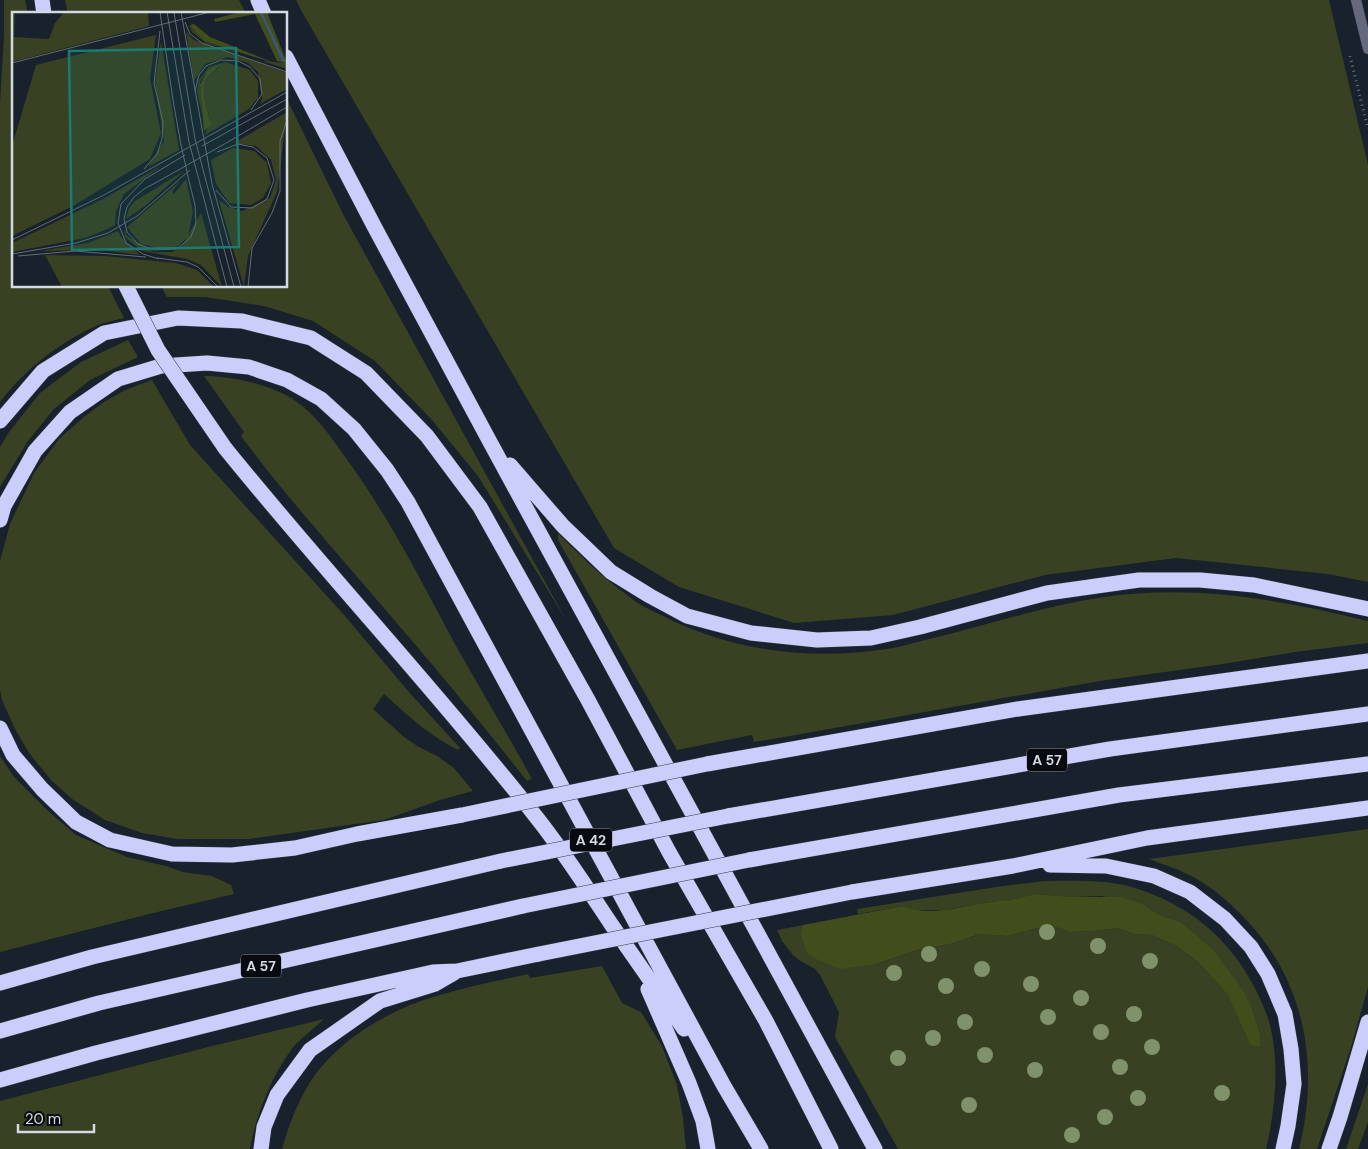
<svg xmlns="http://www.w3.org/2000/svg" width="1368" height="1149" viewBox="0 0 1368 1149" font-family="'DM Sans',sans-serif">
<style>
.green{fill:#384122}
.forest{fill:#414e1c}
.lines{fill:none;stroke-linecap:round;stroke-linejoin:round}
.tertiary-casing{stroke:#323b45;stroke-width:11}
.motorway-casing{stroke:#323b45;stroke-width:16}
.path{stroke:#69717b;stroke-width:3;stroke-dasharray:1 4;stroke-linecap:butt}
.tertiary{stroke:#66687d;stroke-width:10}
.motorway{stroke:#cbcefa;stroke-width:15}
.motorway-bridge-casing{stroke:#323b45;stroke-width:16;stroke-linecap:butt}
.motorway-bridge{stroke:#cbcefa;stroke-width:15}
.tree{fill:#80926b}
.labels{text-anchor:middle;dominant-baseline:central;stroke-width:4.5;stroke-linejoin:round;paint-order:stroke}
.shield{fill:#070a0f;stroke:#969ca2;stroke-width:1}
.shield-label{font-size:14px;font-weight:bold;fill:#d3dae1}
.inset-river{fill:none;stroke:#3f5580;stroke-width:2.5}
.inset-road{fill:none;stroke:#636b74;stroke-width:1}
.view{fill:#197b74;fill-opacity:0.15;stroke:#197b74;stroke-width:2.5}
.inset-edge{fill:none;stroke:#d3dae1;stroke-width:2.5}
</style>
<rect width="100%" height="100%" fill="#18212c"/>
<path class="green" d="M4,0H25L28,14H14V286H108L124,318C116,320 106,322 98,325C60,342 25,369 0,402V103L4,36Z
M65,0H239L246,14H68Z
M296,0H1329L1368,165V582L1328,574L1176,558L1045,575L893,615L794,623L679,587L614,548L302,12Z
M286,97L343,214L566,620L478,476L432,420L375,361L313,321L264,306L205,297H167L161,286H286Z
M128,340L138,357L90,380L54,409L28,441L0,487V447L9,432L40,393L81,362Z
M204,376C234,376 278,386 301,405C318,418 331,437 343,454C387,513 420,579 455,644C480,689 507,733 532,779L527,781C482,724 436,668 389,614C339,555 287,498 241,436L244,432Z
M152,380L190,445L345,616L408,691L460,748L458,750C430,736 407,715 384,694L373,709L404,737L419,747L437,756L454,768L473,791L440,800L384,820L248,839H177L142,833L105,820L72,799L51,780L29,753L14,727L2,700L0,690V561L10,524L34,473L59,439L85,416L104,402L125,390Z
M558,533C582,558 607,581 635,601C643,607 653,611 661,615C730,651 811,661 887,649C900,647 912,643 925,640C985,626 1043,606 1104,597C1194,584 1281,600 1368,621V643L1295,652L1223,664L1100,681L784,737L754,742L752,735L677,750L558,540Z
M0,756L14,777L46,809L76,835L127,857L166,866L183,872L212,876L231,885L234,894L149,914L0,952Z
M1368,829V987L1351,1047L1317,1149H1299C1319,1069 1307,987 1250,924C1234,906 1216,890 1195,878C1181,870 1165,865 1149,859Z
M1045,881C1075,881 1106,879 1135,888C1190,905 1230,939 1256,990C1261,1001 1267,1013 1270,1025C1280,1065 1275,1110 1266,1149H898L835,1037L839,1012L820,975L815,969L799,960L793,955L782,941L777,930L803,925L800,935L807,953L876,964L917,950L950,944L981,934L1007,936L1052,925L1070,932L1096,931L1118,928L1134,934L1152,935L1178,947L1198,962L1227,994L1249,1043L1260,1034L1252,1008L1196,936L1181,922L1160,915L1141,903L1101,896L1073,897L1034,894L1027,897L983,903L945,910H912L903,906L858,914L857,909L996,887Z
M602,966L622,1003L641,1012L662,1046L677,1085L683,1118L686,1149H282C288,1128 295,1108 306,1089C331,1044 387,1010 436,996C466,987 497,981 528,974L530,978Z
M324,1019C315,1027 304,1036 295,1045C273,1072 256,1115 250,1149H0V1101L208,1047Z
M1368,1084V1122L1358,1149H1346Z"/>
<path class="forest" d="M1034,894L1073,897H1120L1141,903L1160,915L1181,922L1215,952L1244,992L1252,1008L1260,1034V1046H1253L1249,1043L1227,994L1198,962L1178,947L1152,935L1134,934L1118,928L1096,931L1070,932L1051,925L1007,936L980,934L950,944L917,950L876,964L840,969L812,957L807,953L800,935L803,925L903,906C928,917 958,907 984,903C1000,900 1019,900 1034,894Z"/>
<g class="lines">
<g class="tertiary-casing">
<path id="tertiary" d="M1356,0L1368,49"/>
</g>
<g class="motorway-casing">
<path id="motorway" d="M42,0L44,14
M258,0L264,14
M286,57L374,226L490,442L875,1149
M0,421L43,371L104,333L178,318L242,321L311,338L366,373L427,436L480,507L588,700L669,852L766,1021L831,1149
M225,448C326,573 437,691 537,818C564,852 587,888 611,924C635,959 660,994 684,1029
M510,465L563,526L611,572L650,596L687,616L751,633L817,640L871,638L920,627L1047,593L1139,580H1200L1254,585L1368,609
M0,520L4,506L35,451L70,412L118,379L161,366L207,363L249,367L287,380L321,399L354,429L387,470L408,502L724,1086L761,1149
M0,728L13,755L42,789L76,822L110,840L172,854L232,855L295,848L357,834L462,815
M707,764L1018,709L1368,661
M728,816L1110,749L1368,714
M749,860L1119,795L1368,764
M1050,865L1106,866L1154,876L1190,892L1225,919L1251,947L1268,974L1285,1014L1291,1049L1294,1084L1288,1126L1283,1149
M852,892L1013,866L1147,838L1368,808
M0,983L92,957L501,861
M648,989L689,1083L703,1121L708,1149
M0,1031L99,1003L523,906
M0,1080L96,1053L307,1000L433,972L457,971L539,954
M261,1149L264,1127L277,1095L310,1050L380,1001L435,984L454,973
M1329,1149L1340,1117L1368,1022"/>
</g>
<path class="path" d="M1350,56L1368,129"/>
<use href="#tertiary" class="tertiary"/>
<use href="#motorway" class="motorway"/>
<g class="motorway-bridge-casing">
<path id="motorway-bridge" d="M126,286L158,350L225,448
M462,815L707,764
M501,861L728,816
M523,906L749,860
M539,954L852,892"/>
</g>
<use href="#motorway-bridge" class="motorway-bridge"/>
</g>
<g class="tree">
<circle cx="1047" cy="932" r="8"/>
<circle cx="1098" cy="946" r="8"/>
<circle cx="929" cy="954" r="8"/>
<circle cx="1150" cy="961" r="8"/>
<circle cx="982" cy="969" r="8"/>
<circle cx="894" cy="973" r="8"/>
<circle cx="1031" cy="984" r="8"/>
<circle cx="946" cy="986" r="8"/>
<circle cx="1081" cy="998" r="8"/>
<circle cx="1134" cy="1014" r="8"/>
<circle cx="1048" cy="1017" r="8"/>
<circle cx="965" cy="1022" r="8"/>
<circle cx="1101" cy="1032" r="8"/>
<circle cx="933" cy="1038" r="8"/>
<circle cx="1152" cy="1047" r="8"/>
<circle cx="985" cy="1055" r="8"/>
<circle cx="898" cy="1058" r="8"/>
<circle cx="1120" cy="1067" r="8"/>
<circle cx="1035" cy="1070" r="8"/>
<circle cx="1222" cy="1093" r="8"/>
<circle cx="1138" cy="1098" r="8"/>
<circle cx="969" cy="1105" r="8"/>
<circle cx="1105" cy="1117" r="8"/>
<circle cx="1072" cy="1135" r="8"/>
</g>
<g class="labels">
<g class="shield">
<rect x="1027" y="748.5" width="40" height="23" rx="4"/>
<rect x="570" y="828.5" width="42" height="23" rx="4"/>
<rect x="241" y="954.5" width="40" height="23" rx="4"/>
</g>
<g class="shield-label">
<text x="1047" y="760">A 57</text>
<text x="591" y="840">A 42</text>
<text x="261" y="966">A 57</text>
</g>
</g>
<g transform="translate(12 12)">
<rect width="275" height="275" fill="#18212c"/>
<path d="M52,0H136L137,14L0,50V1L3,2L2,25L37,27L43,11ZM177,13L192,29L249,49L275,51V57L194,31L180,20ZM174,20L182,28L275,61V77L248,92L250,86L246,60L236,51L216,45L193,52L182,69ZM144,23L138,66L149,121L138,147L61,194L0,224V134L24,53ZM149,29L167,138L136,155L152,129L143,70ZM213,50L238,58L246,69V86L237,97L193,123L198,108L192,83L193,68L208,54L195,59L188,70L190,103L185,79L187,68L197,55ZM275,100L265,180L236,244L232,275L207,188L216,195L230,199L258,186L264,168L259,148L244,134L222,131ZM221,136L242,139L255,151L259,171L251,186L239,193L217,191L204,172L199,148ZM149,154L112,182L104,199L103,213L96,217L73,226L0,240V231L91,187ZM172,159L133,194L114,207L117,196L123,189ZM174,167L181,200L176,225L166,234L149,237L129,232L115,215L168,169L160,180L162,182ZM189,201L210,275L189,253L175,247L130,239L113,225L112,217L115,224L142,240H160L169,236ZM106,219L109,225L128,243L89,238L28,239L76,231ZM33,243L93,244L164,251L185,258L202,275H50Z" fill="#384122"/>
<path d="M228,0H255L275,51L265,49L243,2L203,10L202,7ZM182,12L198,25L265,52L192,29L180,16L178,13ZM209,52L193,68L192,83L199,113L192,119L188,73L195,59Z" fill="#414e1c"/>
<path class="inset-river" d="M249,0L272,50"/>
<path class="inset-road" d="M148,0L161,88L169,133L177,169L183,193L184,211L179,225L165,237L142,238L126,232L115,220L112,207L115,195L122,185L132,177L145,170L216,130L275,95M155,0L177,130L215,275M162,0L183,127L222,275M169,0L200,172L229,275M173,10L178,22L190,31L275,60M0,51L198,0M183,79L187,63L194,54L209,48L226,49L238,55L248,67L250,82L239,98M190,134L275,87M132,157L145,142L150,127L151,110L142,71L148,19M204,178L219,195L240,196L255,187L262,168L255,146L241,135L226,132L205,140M0,228L92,183L275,80M0,242L64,231L96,221L125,204L178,158M6,244L63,239L134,245M145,246L175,250L186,255L206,275M147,247L131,242L114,231L106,211L109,192L133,167L173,143M236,275L240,236L260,201L268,179V129L275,108"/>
<path class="view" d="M224,36L227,235L60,238L57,39Z"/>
<rect width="275" height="275" class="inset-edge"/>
</g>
<path d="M18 1124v8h76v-8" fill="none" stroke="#d3dae1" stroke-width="2.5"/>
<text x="25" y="1124" font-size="15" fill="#d3dae1" stroke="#070a0f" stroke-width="4" paint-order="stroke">20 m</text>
</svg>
